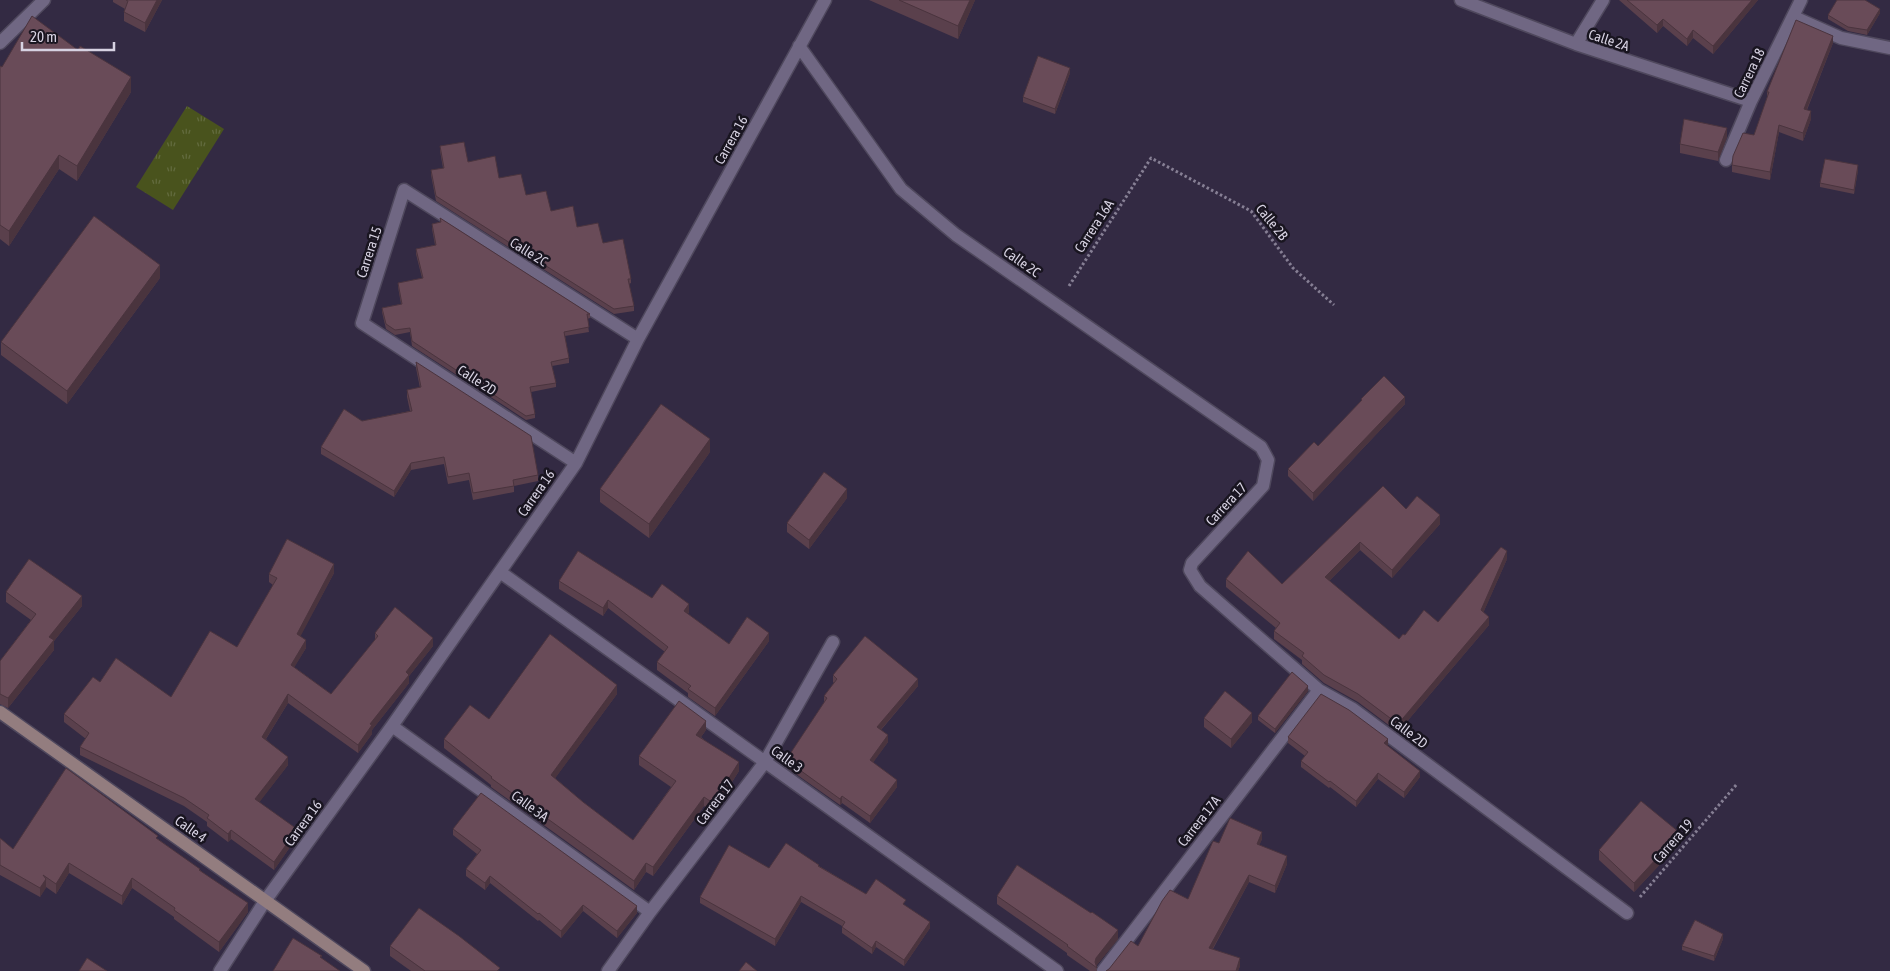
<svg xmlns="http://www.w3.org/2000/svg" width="1890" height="971" viewBox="0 0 1890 971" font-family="'Asap Condensed',sans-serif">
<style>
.park{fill:url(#park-tufts)}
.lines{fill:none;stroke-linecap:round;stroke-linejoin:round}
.lane-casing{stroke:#4f485d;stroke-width:15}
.street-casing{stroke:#4f485d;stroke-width:15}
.secondary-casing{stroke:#4f485d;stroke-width:15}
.path{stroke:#867f94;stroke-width:3;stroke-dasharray:2.5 2.5;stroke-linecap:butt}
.lane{stroke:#706783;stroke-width:12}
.street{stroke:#706783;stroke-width:12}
.secondary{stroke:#937d7f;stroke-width:12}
.wall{fill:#5a404c}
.shaded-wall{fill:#4a343e}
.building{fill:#694b58;stroke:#4a343e}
.labels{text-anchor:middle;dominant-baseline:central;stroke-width:5;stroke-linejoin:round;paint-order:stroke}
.street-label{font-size:14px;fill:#d7d2e2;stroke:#191520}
</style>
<defs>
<pattern id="park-tufts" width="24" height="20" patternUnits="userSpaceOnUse" patternTransform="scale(1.25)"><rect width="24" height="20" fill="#49531d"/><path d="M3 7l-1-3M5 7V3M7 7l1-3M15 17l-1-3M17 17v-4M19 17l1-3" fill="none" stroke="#626b3e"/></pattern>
</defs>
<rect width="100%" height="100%" fill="#332a43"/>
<path class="park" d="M187,106L224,129L173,210L136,187Z"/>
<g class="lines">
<g class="lane-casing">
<path id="lane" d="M0,43L44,0"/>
</g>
<g class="street-casing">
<path id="street" d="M1461,0L1576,44L1751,101
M1794,17L1841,38L1890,48
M1576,44L1603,0
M799,46L901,189L956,235L1261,447L1268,460L1263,486L1192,563L1190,570L1200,586L1319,690L1353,709L1627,913
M1726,160L1751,101L1801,0
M576,463L362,323L404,190L638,339
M500,572L1057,971
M392,726L650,912
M220,971L265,901L392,726L576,463L638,339L825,0
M608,971L650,912L765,762L833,642
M1103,971L1319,690"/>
</g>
<g class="secondary-casing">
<path id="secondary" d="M0,712L364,971"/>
</g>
<path class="path" d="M1069,286L1151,158L1251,211L1293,268L1334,305
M1640,897L1737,784"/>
<use href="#lane" class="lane"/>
<use href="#street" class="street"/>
<use href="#secondary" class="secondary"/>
</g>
<path class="wall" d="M113,0H162L145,32L124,21V12L125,9L113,2Z
M869,0H975L958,39Z
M1619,0H1758L1713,54L1693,38L1687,46L1663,26L1657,33Z
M1880,13L1867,35L1848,31L1828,19V15Z
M1833,43L1807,110L1811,119L1803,141L1779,132L1770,180L1732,172V165L1754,135L1767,98V92Z
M0,66L2,67L131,92L77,181L59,169L9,246L0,239Z
M1070,73L1055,114L1023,102V97Z
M1727,137L1718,161L1680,153V144Z
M440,146L499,178L603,243L631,279V283L629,284L634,306V311L614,314L436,201L431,175V170L443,168L440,151Z
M1858,170L1854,194L1820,187V183Z
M440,218L590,314V318L587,319L589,332L565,336L569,358V363L552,366L556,383V387L531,392L535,414V418L526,420L412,346L410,332L395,335L386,329L382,312V308L401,304L398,287V283L422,278L416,254V249L435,245L432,229V224L440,222Z
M160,278L67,404L1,355V342Z
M416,362L538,475V481L514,486V492L473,500L469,480L448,484L444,464L411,470L394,497L321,454V447L362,421L410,411L407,397V390L420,388L416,368Z
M1361,399L1405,404L1313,501L1288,476V469L1318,446L1361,402Z
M710,452L649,538L600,502V489Z
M847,498L809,549L787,532V523Z
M1406,509L1440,524L1392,578L1360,550L1329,581L1399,639L1405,635L1438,622L1507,559L1483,613L1489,625L1398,732L1358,702L1324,683L1302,664V660L1274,639V631L1276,628L1226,587V579L1282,584Z
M334,573L300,636L306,648L294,667L331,694L375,640V633L433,646L409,676V683L372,730V734L358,753L288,703L266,739L288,765L259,802L297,837L274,870L231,839L228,842L207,826V822L184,806L80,755V747L86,739L64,722V714L100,682L171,697L237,647L273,585L269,582V574Z
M559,581L652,598L689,612L688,614L729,644L769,641L715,716L688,697V693L657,670V662L665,652L608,608L603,616L559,589Z
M6,592L82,606L54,641V650L8,708L0,704V661L31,620L6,602Z
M833,675L918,686L881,730L888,742L873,762L897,787L870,823L842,803L840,805L786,767V760L824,703V696L834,683L833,682Z
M1308,691L1275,733L1258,720V716Z
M617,694L555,778L583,802L633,840L671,787L639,765V756L706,730L701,737L739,771L713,812L704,806L653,876L646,872L634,890L491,787V785L444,748V739L489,719Z
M1204,718L1252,722L1231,748L1204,727Z
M1288,737L1388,745L1387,746L1420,777L1404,798L1378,779L1356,807L1330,787L1329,788L1301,767V761L1305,756L1288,743Z
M453,829L637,913L617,938L583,911L561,938L539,920L538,921L490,883L485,890L466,876V869L477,854L453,835Z
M0,838L13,849L158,839L200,870L248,912L219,952L174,919V917L132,888L122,905L69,873L56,894L46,887L40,897L0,875Z
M1262,839L1259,845L1287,864L1275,893L1249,882L1213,949L1240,966L1238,971H1106L1138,946L1188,899L1219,843Z
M1680,843L1634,892L1599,860V850Z
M819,866L866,894L906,906L930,928L904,966L876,947L872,954L842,933V926L801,902L775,946L700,903V897L769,868Z
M997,896L1118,939L1096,966L1097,971H1090L1067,955V953L997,904Z
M1723,939L1714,961L1682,950V946Z
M390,946L500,971H411L390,956Z"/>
<path class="shaded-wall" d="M157,0H162L145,32V23Z
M970,0H975L958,39V26Z
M1752,0H1758L1713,54V46Z
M1880,9V13L1867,35V30Z
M1663,19V26L1657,33V25Z
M1693,30V38L1687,46V39Z
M1833,36V43L1804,116V109Z
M1070,68V73L1055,114V109Z
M131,77V92L77,181V166Z
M1811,111V119L1803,141V133Z
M1779,125V132L1770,180V172Z
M1727,128V137L1718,161V152Z
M59,155V169L9,246V231Z
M1858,165V170L1854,194V190Z
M160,265V278L67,404V391Z
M1405,397V404L1313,501V493Z
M710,439V452L649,538V524Z
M411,463V470L394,497V491Z
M847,489V498L809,549V540Z
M1440,515V524L1392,578V570Z
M1360,542V550L1325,585V577Z
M1507,551V559L1481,618V610Z
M334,564V573L297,643V634Z
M82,596V606L54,641V650L8,708V698L49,637Z
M608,600V608L603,616V608Z
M689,604V612L684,619V611Z
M1489,617V625L1398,732V724Z
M769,633V641L715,716V708Z
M433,638V646L409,676V683L372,730V734L358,753V745L370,724L406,672Z
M306,640V648L291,673V665Z
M918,679V686L877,734V727Z
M617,685V694L551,784V775Z
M1308,686V691L1275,733V729Z
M288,694V703L262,745V737Z
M1252,713V722L1231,748V739Z
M706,721V730L696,744V735Z
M888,735V742L870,767V760Z
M1388,739V745L1384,749V743Z
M288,757V765L255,808V799Z
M739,762V771L713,812V803Z
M1420,771V777L1404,798V792Z
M1378,773V779L1356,807V801Z
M897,780V787L870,823V816Z
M842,796V803L840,805V799Z
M704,797V806L653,876V867Z
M297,829V837L274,870V862Z
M231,830V839L228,842V834Z
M1262,832V839L1257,851V844Z
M1680,833V843L1634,892V883Z
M1287,856V864L1275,893V886Z
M69,863V873L56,894V884Z
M646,863V872L634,890V881Z
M1249,875V882L1209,955V948Z
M490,876V883L485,890V883Z
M132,878V888L122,905V896Z
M46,879V888L40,897V888Z
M801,896V902L775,946V939Z
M248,903V912L219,952V942Z
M583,905V911L561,938V931Z
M637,906V913L617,938V931Z
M930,922V928L904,966V960Z
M1118,930V939L1096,966L1095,962L1096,958Z
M1723,934V939L1714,961V956Z
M876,941V947L872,954V948Z
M1240,958V966L1238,971H1236Z"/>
<path class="building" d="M126,0H157L145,23L124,12L128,1Z
M899,0H970L958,26Z
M1627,0H1752L1713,46L1693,30L1687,39L1663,19L1657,25Z
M1837,0H1865L1880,9L1867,30L1848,27L1828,15Z
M32,16L78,50L80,46L131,77L77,166L59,155L9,231L0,225V66L2,67Z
M1796,20L1833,36L1804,109L1811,111L1803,133L1779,125L1770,172L1732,165L1733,156L1743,133L1754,135L1769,92H1767Z
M1038,56L1070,68L1055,109L1023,97Z
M1684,119L1727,128L1718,152L1680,144Z
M464,142L468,162L495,156L499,178L521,174L526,195L546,191L551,211L573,206L577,227L598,223L603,243L623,239L631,279H628L634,306L614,309L436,196L431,170L444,168L440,146Z
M1825,159L1858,165L1854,190L1820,183Z
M94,216L160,265L67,391L1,342Z
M440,218L590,314H587L589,327L564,332L569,358L551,362L556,383L530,387L535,414L526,416L412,341L410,328L395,330L386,324L382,308L402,304L398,283L423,278L416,249L436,245L432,224L441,222Z
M416,362L531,436L538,475L513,480L514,486L473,493L469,473L448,477L444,457L411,463L394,491L321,447L344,409L362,421L412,411L407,390L421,387Z
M1384,376L1405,397L1313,493L1288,469L1314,442L1318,446L1362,400L1361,399Z
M661,404L710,439L649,524L600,489Z
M824,472L847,489L809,540L787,523Z
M1383,486L1406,509L1417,496L1440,515L1392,570L1360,542L1325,577L1399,639L1403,634L1405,635L1424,610L1438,622L1501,547L1507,551L1481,610L1489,617L1398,724L1358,694L1324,675L1302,656L1304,653L1274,631L1280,623L1226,579L1248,551L1282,584Z
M287,539L334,564L297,634L306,640L291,665L331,694L378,636L375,633L395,607L433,638L406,672L409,675L370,724L372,725L358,745L288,694L262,737L288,757L255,799L297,829L274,862L231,830L228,834L207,818L209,815L184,798L80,747L89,733L64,714L93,677L100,682L116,658L171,697L210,631L237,647L277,578L269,574Z
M578,551L652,598L662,584L689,604L684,611L729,644L747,617L769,633L715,708L688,689L691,686L657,662L668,647L608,600L603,608L559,581Z
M29,559L82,596L49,637L54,640L8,698L0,694V661L36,614L6,592Z
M550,634L617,685L551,775L583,802L633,840L676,781L639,756L679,701L706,721L696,735L739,762L713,803L704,797L653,867L646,863L634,881L491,778L492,777L444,739L470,705L489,719Z
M865,636L918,679L877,727L888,735L870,760L897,780L870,816L842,796L840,799L786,760L827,698L824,696L837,679L833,675Z
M1292,672L1308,686L1275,729L1258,716Z
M1225,691L1252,713L1231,739L1204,718Z
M1321,694L1349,710L1388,739L1384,743L1420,771L1404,792L1378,773L1356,801L1330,781L1329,782L1301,761L1308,752L1288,737Z
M66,768L158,836L156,838L200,869L199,870L248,903L219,942L174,910L175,908L132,878L122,896L69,863L56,884L43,875L46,879L40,888L0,865V838L13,849Z
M481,793L637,906L617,931L583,905L561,931L539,913L538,914L490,876L485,883L466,869L481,850L453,829Z
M1641,801L1680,833L1634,883L1599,850Z
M1230,818L1262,832L1257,844L1287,856L1275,886L1249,875L1209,948L1240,958L1236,971H1106L1109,969L1131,941L1138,946L1162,901L1170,890L1188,899L1213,841L1219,843Z
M786,843L819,865L818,866L866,894L876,879L906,900L903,904L930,922L904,960L876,941L872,948L842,927L845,922L801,896L775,939L700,897L729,845L769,868Z
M1017,865L1091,913L1092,912L1118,930L1096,958L1095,962L1097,968L1067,946L1068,945L997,896Z
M419,908L459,936L500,968L497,971H425L390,946Z
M1695,920L1723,934L1714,956L1682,946Z
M293,938L322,956L320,957L340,971H273Z
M87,958L107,971H79Z
M746,962L757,971H739Z"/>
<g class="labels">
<g class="street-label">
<text transform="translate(1609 40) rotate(18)">Calle 2A</text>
<text transform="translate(1749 73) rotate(-64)">Carrera 18</text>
<text transform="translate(731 140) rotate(-61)">Carrera 16</text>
<text transform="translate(1272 222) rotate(51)">Calle 2B</text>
<text transform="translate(1094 226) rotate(-57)">Carrera 16A</text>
<text transform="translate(369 252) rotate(-72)">Carrera 15</text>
<text transform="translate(529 252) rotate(32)">Calle 2C</text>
<text transform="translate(1022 262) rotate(35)">Calle 2C</text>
<text transform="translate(477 380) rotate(33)">Calle 2D</text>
<text transform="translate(536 493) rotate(-55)">Carrera 16</text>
<text transform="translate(1226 504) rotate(-47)">Carrera 17</text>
<text transform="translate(1409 732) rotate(37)">Calle 2D</text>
<text transform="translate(787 759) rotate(36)">Calle 3</text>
<text transform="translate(715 802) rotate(-53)">Carrera 17</text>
<text transform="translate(530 806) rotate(36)">Calle 3A</text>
<text transform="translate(1199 821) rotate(-52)">Carrera 17A</text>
<text transform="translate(303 823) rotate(-54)">Carrera 16</text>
<text transform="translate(191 829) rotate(35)">Calle 4</text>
<text transform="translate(1673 841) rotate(-49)">Carrera 19</text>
</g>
</g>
<path d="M22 42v8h92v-8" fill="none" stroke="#d7d2e2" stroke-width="2.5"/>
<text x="30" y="42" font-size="15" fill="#d7d2e2" stroke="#191520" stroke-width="4" paint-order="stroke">20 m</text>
</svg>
